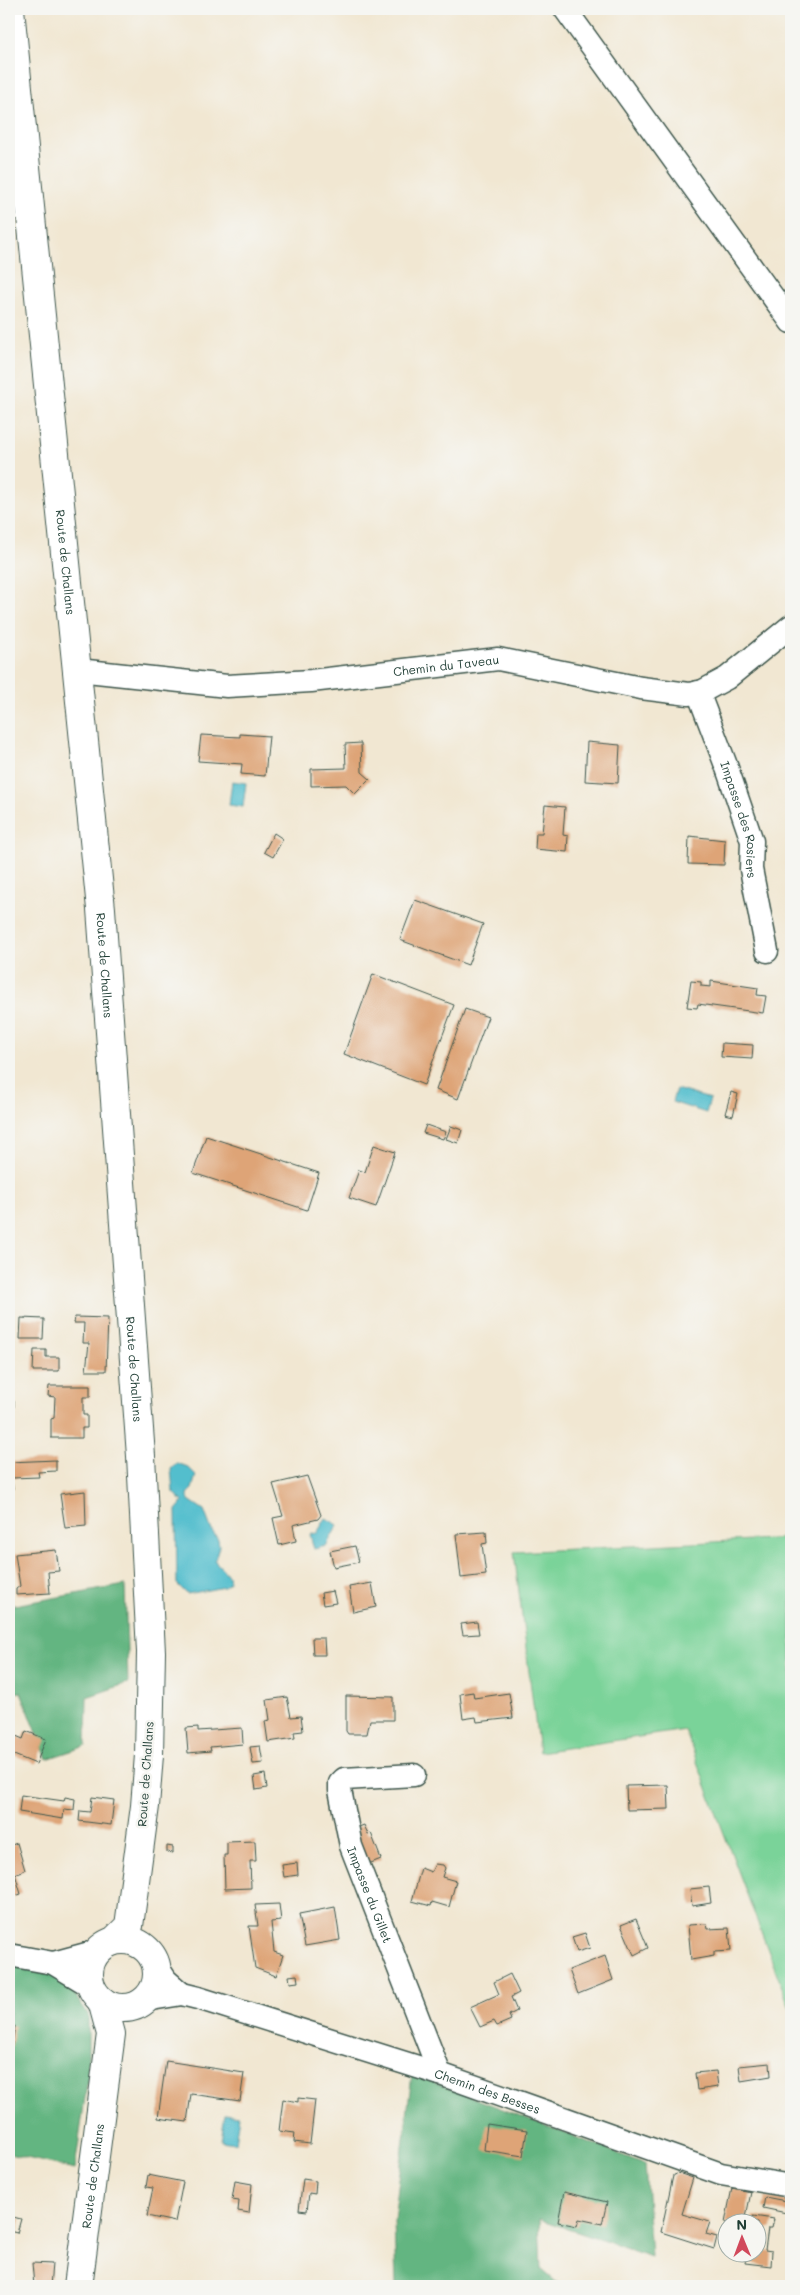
<svg xmlns="http://www.w3.org/2000/svg" width="800" height="2295" viewBox="0 0 800 2295" font-family="Mali,sans-serif">
<style>
.green{fill:#7ad399;stroke:#4c8866}
.forest{fill:#63b581;stroke:#41795a}
.water{fill:#52becd;stroke:#387e80}
.building{fill:#dea477}
.lines{fill:none;stroke-linecap:round;stroke-linejoin:round}
.minor-casing{stroke:#3e564c;stroke-width:25}
.major-casing{stroke:#3e564c;stroke-width:30}
.minor{stroke:#fff;stroke-width:22}
.major{stroke:#fff;stroke-width:28}
.labels{text-anchor:middle;dominant-baseline:central;stroke-width:5;stroke-linejoin:round;paint-order:stroke}
.street-label{font-size:12px;fill:#1f3d34;stroke:#f6f6f2}
</style>
<rect width="100%" height="100%" fill="#f6f6f2"/>
<filter id="ink" filterUnits="userSpaceOnUse"><feTurbulence type="fractalNoise" baseFrequency=".02" numOctaves="2"/><feDisplacementMap in="SourceGraphic" scale="10" xChannelSelector="R" yChannelSelector="G"/><feConvolveMatrix kernelMatrix="1 2 1 2 8 2 1 2 1" color-interpolation-filters="sRGB"/></filter>
<filter id="wash" filterUnits="userSpaceOnUse"><feTurbulence type="fractalNoise" baseFrequency=".0096" numOctaves="4" result="noise"/><feDisplacementMap in="SourceGraphic" scale="20" xChannelSelector="R" yChannelSelector="G"/><feGaussianBlur stdDeviation="1.12" result="paint"/><feColorMatrix in="noise" values="0 0 0 0 0 0 0 0 0 0 0 0 0 0 0 0 0 1.4 0 .05"/><feComposite in="paint" operator="in"/></filter>
<g filter="url(#wash)">
<rect width="100%" height="100%" fill="#f1e7d2"/>
<path class="green" d="M791,1538V2011L685,1730L539,1752L514,1552Z"/>
<path class="forest" d="M125,1585L128,1683L87,1697L86,1746L47,1759L21,1692L9,1694V1606Z
M9,1965L63,1977L88,2014V2076L75,2169L9,2154Z
M412,2074L645,2164L651,2257L539,2219L541,2269L561,2286H396L394,2220Z"/>
<path class="water" d="M232,781L246,783L243,807L229,805Z
M676,1089L710,1099L706,1113L672,1102Z
M177,1463L188,1467L196,1475L192,1489L187,1494L189,1500L204,1510L212,1531L218,1539L219,1546L215,1561L228,1575L229,1583L224,1587L187,1594L177,1584L176,1510L183,1502L173,1491L171,1469Z
M326,1518L338,1525L326,1546L314,1549L310,1534L317,1533Z
M225,2114L239,2116L235,2143L221,2141Z"/>
<g id="blocks">
<path class="building" d="M240,734L269,736L265,776L241,774L242,764L198,761L201,735L240,737Z
M587,742L620,745L618,783L585,781Z
M361,743L362,772L370,779L355,794L346,785L311,786V769L346,768L345,744Z
M545,805L565,807L563,835L568,836L567,852L535,849L536,833H542Z
M274,833L283,839L273,857L264,852Z
M689,836L725,840L724,865L688,864Z
M415,900L483,924L468,965L400,940Z
M373,974L454,1005L424,1085L344,1054Z
M691,981L701,982V986L711,987V981L758,988L757,995L766,996L763,1013L698,1004L697,1008L687,1007Z
M465,1009L488,1017L458,1099L436,1090Z
M722,1043L753,1045L752,1059L721,1057Z
M731,1092L738,1094L733,1116L725,1114Z
M426,1125L446,1132L443,1139L423,1133Z
M451,1126L462,1130L458,1143L446,1139Z
M206,1136L319,1173L307,1210L193,1173Z
M374,1145L395,1152L376,1207L349,1198L359,1170L365,1172Z
M75,1317L108,1318L106,1371H86L89,1343H83L84,1323H74Z
M21,1318L44,1319L43,1339H20Z
M34,1350H46V1357H59V1371H33Z
M49,1386H90V1397H83V1415H87V1428H82V1438H51V1419L54,1418L55,1397L48,1396Z
M14,1401V1408L9,1409V1402Z
M56,1460V1471L38,1472L39,1477L12,1478L13,1489H9V1462Z
M307,1476L321,1515L318,1519L293,1525L296,1541L279,1545L273,1518L283,1516L273,1484Z
M85,1491L86,1526L65,1528L60,1494Z
M486,1532L487,1543L482,1544L486,1575L461,1578L456,1534Z
M355,1546L359,1562L334,1567L330,1551Z
M56,1550L59,1571L48,1572L50,1593L16,1595V1589L20,1586L15,1554Z
M372,1583L376,1607L353,1612L349,1587Z
M333,1591L336,1603L323,1605L321,1593Z
M477,1622L479,1634L463,1635L461,1624Z
M312,1638H324L325,1655H313Z
M473,1692L474,1698L509,1693L513,1718L477,1722L476,1717L463,1719L460,1694Z
M346,1696L393,1697V1720H370L367,1734H348L346,1731Z
M287,1697L291,1717L301,1716L303,1731L294,1732L295,1738L268,1742L265,1721L270,1720L267,1700Z
M198,1727V1731L242,1728L243,1744L210,1747L211,1751L188,1753L186,1728Z
M26,1731L46,1739L36,1764L9,1753V1733L23,1739Z
M260,1746L263,1763L253,1764L250,1747Z
M265,1774L267,1788L256,1790L254,1776Z
M668,1785L669,1809L627,1810L626,1786Z
M21,1795L64,1801L65,1797L75,1799L74,1810L64,1809L63,1819L19,1812Z
M92,1797L114,1800L111,1825L79,1821L80,1811L90,1812Z
M364,1825L368,1834L371,1833L381,1859L366,1865L356,1828Z
M255,1841L256,1861H250L251,1888L225,1889L224,1855H227V1842Z
M17,1843L25,1870L15,1874L21,1894L9,1898V1846Z
M167,1846L173,1847V1853L167,1852Z
M297,1863L298,1875L284,1877L282,1865Z
M435,1864L443,1865L445,1868L442,1877L456,1881L449,1907L432,1902L431,1906L412,1901L421,1868L431,1872Z
M709,1887L711,1903L692,1906L690,1889Z
M279,1904L281,1921L271,1922L274,1952L283,1955L276,1976L255,1968L249,1926H258L255,1905Z
M335,1907L340,1940L305,1946L299,1914Z
M636,1919L648,1948L634,1955L621,1925Z
M707,1924L708,1929L729,1928L731,1951L714,1952V1956L691,1960L688,1925Z
M585,1933L590,1948L577,1952L572,1937Z
M605,1956L613,1980L578,1994L569,1970Z
M510,1974L519,1993L511,1997L517,2011L509,2015L511,2020L497,2026L494,2021L480,2027L470,2007L499,1994L494,1982Z
M297,1975L298,1982L290,1983L289,1976Z
M9,2025L15,2026L10,2054H9Z
M166,2061L244,2073L240,2101L191,2094L187,2122L158,2118Z
M770,2063L771,2076L741,2081L739,2066Z
M716,2071L718,2087L697,2090L695,2073Z
M298,2098L315,2100L310,2144L294,2142L295,2133L279,2131L283,2099L298,2102Z
M487,2124L527,2130L523,2156L484,2150Z
M678,2173L693,2178L682,2214L710,2222L706,2234L717,2237L714,2249L661,2232L673,2176Z
M148,2175L183,2182L175,2222L147,2216L153,2188L146,2187Z
M303,2179L316,2181L315,2194L309,2193L307,2211L299,2210Z
M235,2181L252,2184L249,2213L238,2211L239,2201L232,2200Z
M732,2188L751,2192L745,2222L725,2223Z
M564,2192L607,2202L602,2224L579,2219L577,2226L558,2222Z
M765,2197L791,2202V2214L763,2208Z
M9,2216L21,2219L17,2233L9,2231Z
M753,2216L774,2219L772,2228H768L765,2250L772,2251L771,2266L745,2263L747,2252H758V2222H752Z
M32,2263L52,2264L50,2286H34Z"/>
</g>
</g>
<g filter="url(#ink)">
<use href="#blocks" fill-opacity="0" stroke="#3e564c" stroke-width="1"/>
<g class="lines">
<g class="minor-casing">
<g id="minor">
<path d="M565,9L791,322"/>
<path id="s1" d="M78,670L227,686L311,681L498,659L641,688L689,694L701,692L727,678L791,626"/>
<path id="s2" d="M698,692L727,768L752,841L751,869L767,951"/>
<path id="s3" d="M414,1775L344,1779L340,1783V1790L351,1846L440,2074"/>
<path d="M9,1955L53,1963L91,1986"/>
<path d="M53,1963L97,1951"/>
<path d="M155,1963L166,1980L182,1994"/>
<path id="s4" d="M145,2000L182,1994L198,1998L440,2074L721,2174L791,2186"/>
</g>
</g>
<g class="major-casing">
<g id="major">
<path id="s5" d="M10,9L101,909L141,1456L151,1652L149,1755L145,1806L129,1926L115,1940"/>
<circle cx="123" cy="1974" r="34"/>
<path id="s6" d="M78,2286L111,2034L102,2001"/>
</g>
</g>
<use href="#minor" class="minor"/>
<use href="#major" class="major"/>
</g>
</g>
<g class="labels">
<g class="street-label">
<text stroke="none"><textPath href="#s5" startOffset="556">Route de Challans</textPath></text>
<text stroke="none"><textPath href="#s1" startOffset="370">Chemin du Taveau</textPath></text>
<text stroke="none"><textPath href="#s2" startOffset="135">Impasse des Rosiers</textPath></text>
<text stroke="none"><textPath href="#s5" startOffset="961">Route de Challans</textPath></text>
<text stroke="none"><textPath href="#s5" startOffset="1366">Route de Challans</textPath></text>
<text transform="translate(145 1774) rotate(-86)">Route de Challans</text>
<text stroke="none"><textPath href="#s3" startOffset="192">Impasse du Gillet</textPath></text>
<text stroke="none"><textPath href="#s4" startOffset="358">Chemin des Besses</textPath></text>
<text stroke="none"><textPath href="#s6" startOffset="111">Route de Challans</textPath></text>
</g>
</g>
<rect width="800" height="2295" fill="none" stroke="#f6f6f2" stroke-width="30"/>
<g transform="translate(742 2238) rotate(359)"><circle r="24" fill="#f6f6f2" stroke="#a0aca6"/>
<path d="M0-4L9 19L0 12L-9 19Z" fill="#d1495b"/>
<text y="-8" font-size="14" font-weight="bold" text-anchor="middle" fill="#1f3d34">N</text>
</g>
</svg>
